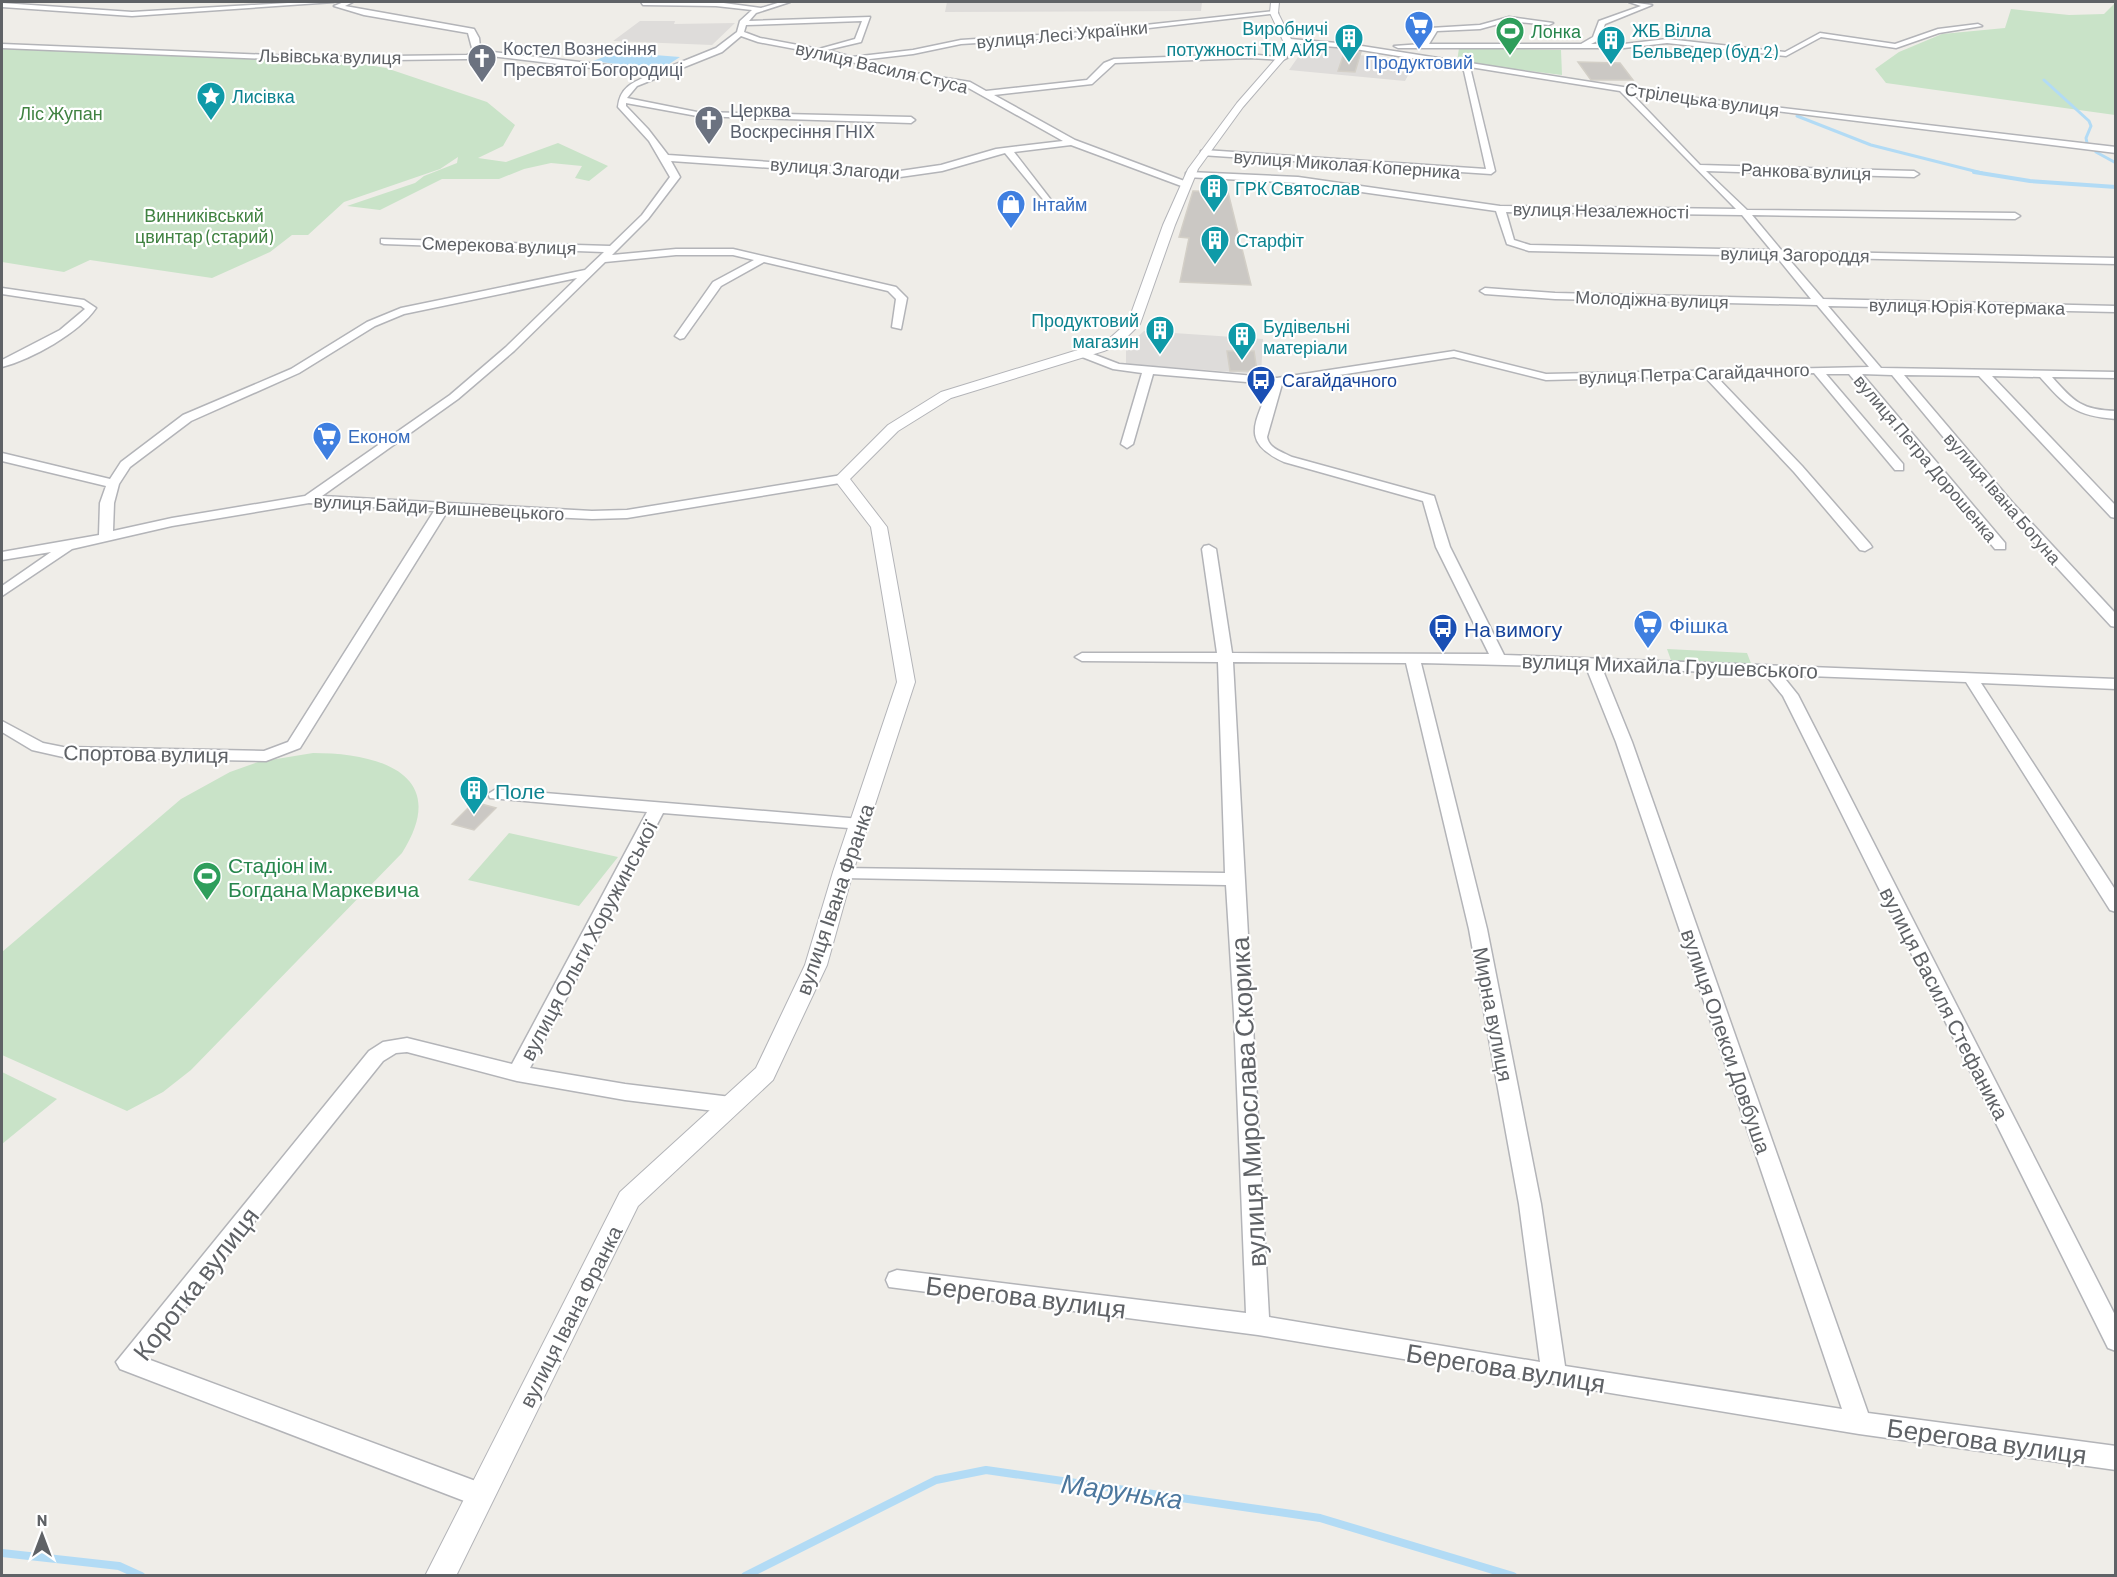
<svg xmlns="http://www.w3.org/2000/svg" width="2117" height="1577" viewBox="0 0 2117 1577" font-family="Barlow,sans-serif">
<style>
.industrial{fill:#dedcda}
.green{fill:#c9e3c8}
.water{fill:#b2dbf5}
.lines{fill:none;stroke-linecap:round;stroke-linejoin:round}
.stream-far2{stroke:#b2dbf5;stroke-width:3}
.stream-far1{stroke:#b2dbf5;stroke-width:4}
.stream{stroke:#b2dbf5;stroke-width:8}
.building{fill:#cbc8c4;stroke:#d3cfc7;stroke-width:1.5}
.minor-casing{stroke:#b3b4b8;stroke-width:3}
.tertiary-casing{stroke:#b3b4b8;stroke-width:2}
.minor{fill:#fff;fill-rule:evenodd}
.tertiary{fill:#fff;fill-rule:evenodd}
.labels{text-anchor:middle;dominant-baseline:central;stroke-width:4.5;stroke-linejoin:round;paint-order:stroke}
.far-culture-label{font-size:18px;fill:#0d838f;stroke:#fff;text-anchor:start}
.far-leisure-label{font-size:18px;fill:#27864d;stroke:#fff;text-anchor:start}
.far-street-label{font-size:18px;fill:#5f6266;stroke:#fff}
.far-worship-label{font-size:18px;fill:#5b616d;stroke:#fff;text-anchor:start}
.far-shop-label{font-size:18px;fill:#366cbe;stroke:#fff;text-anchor:start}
.far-park-label{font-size:18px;fill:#418342;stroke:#fff}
.far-transit-label{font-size:18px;fill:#164399;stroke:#fff;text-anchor:start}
.shop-label{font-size:21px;fill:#366cbe;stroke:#fff;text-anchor:start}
.transit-label{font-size:21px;fill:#164399;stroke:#fff;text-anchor:start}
.street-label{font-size:21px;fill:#5f6266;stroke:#fff}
.culture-label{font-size:21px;fill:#0d838f;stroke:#fff;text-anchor:start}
.leisure-label{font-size:21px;fill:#27864d;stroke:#fff;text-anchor:start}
.near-street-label{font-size:26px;fill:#5f6266;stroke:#fff}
.near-water-label{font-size:27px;font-style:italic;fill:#4c779d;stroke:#fff}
</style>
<rect width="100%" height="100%" fill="#efede8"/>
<path class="industrial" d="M947,2H1202L1201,11L945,12Z
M640,21H675L674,24L735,23L712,45L613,41Z
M1329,46L1358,49L1357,55L1373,56V63L1412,68L1405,81L1289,70L1303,50Z
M1144,331L1263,339L1261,374L1126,364V347Z"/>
<path class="green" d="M2115,3V115L1886,83L1875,69L1899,52L1942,34L2005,28L2011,9L2069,15L2104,14Z
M2,48L198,52L344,61L386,68L487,102L515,125L503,146L478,158L506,162L558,143L608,166L589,181L575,178L582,166L551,163L524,169L499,179H442L380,210L347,206L415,183L424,176L457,163L458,157L440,169L344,202L308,235H292L270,252L212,278L90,260L64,272L2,262Z
M1459,48L1561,50L1562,75L1457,62Z
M1667,649L1747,653L1752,666L1672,663Z
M313,753C379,753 452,774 402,853L191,1070L163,1092L127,1111L2,1055V952L181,799L230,772L258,762Z
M509,833L618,857L579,906L468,880Z
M2,1072L57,1099L2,1144Z"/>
<path class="water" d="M616,52L680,57L663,68L654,69L593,61Z"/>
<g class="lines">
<path class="stream-far2" d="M2044,80L2089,121L2091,126L2086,138L2087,143
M1797,116L1871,145L1982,173
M2096,152L2116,163"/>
<path class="stream-far1" d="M1974,172L2030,181L2116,187"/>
<path class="stream" d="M2,1553L119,1566L141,1576
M745,1576L936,1480L986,1470L1320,1518L1513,1576"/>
</g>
<path class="building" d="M1345,50L1361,52L1355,72L1338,71Z
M1578,62L1620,63L1633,80H1591Z
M1193,191L1228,192L1251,285L1180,282L1189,238L1179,237Z
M1227,351H1254L1257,371H1230Z
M474,802L496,808L474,830L452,824Z"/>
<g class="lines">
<g class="minor-casing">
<path id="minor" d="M305,2H334L132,16L2,7V3L132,12Z
M344,2H353L345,6L474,29L479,38L480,47L484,51L659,71L716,48L737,32L740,21L752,10L716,6L643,5L641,2H716L761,8L781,2H790L756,13L749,21L870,17L861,42L827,50L852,57L913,50L961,40L1071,33L1274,11L1278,13L1071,37L961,44L913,54L861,60L883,68L970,82L986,91L1087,80L1104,63L1114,59L1249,54L1287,58L1283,60L1249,58L1115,63L1092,84L994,95L1075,140L1187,182L1189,184L1184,187L1071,145L1014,152L1051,200L1046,203L1005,153L942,171L900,177L671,161L680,177L648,219L612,255L676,249H733L896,287L907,298L901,329L892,327L896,299L888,291L764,262L721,286L684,338L680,339L675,336L713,282L754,260L733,255H676L605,262L514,351L458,399L322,496L592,511L627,510L842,475L848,479L846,482L627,518L592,519L447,512L300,748L266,761L63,757L32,750L2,732V721L43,743L63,747L264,751L288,742L434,511L309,503L172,526L72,549L2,596V586L51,552L2,560V552L99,535L100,503L106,486L2,461V453L110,479L121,462L183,415L291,369L367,322L401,308L585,270L604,252L384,244L381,243V239L610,246L642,215L670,177L649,141L618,107C620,87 633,82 650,75L482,55L467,59L318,61L2,48V44L318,57L467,55L476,52L472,48L468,33L364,15L334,6ZM862,21L855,39L819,49L760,38L744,32L746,25ZM741,36L758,42L838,57L881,72L965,86L1063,141L996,149L941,165L900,171L668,155L648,129L626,106V103L697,116L911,123L915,120L911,117L697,112L627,98L637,86L722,52ZM577,278L506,347L450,395L305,496L172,518L113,531L114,503L119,484L130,467L191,421L299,373L375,326L404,314Z
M1629,2L1652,5L1605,24L1599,40L1591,44H1624L1667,39L1785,52L1820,33L1895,44L1938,29L1978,24L1982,26L1939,33L1896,48L1821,37L1786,56L1667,43L1624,48H1398L1394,46L1422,44L1430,28L1480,25L1509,17L1553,23L1549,25L1509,21L1480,29L1437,31L1429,44H1581L1593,37L1599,21L1641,6Z
M1290,39L1349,44L1687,97L2116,147V153L1631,93L1700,165L1914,171L1919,174L1914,177L1706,171L1747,210L2015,213L2020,216L2015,219L1752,215L1782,251L2116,258V264L1787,257L1823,299L2116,306V312L1828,306L1881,368L2116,372V378L2052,377C2074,402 2082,410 2116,411V419C2075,416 2066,406 2040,377L1992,376L2116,506V518L2111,517L1979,376L1904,375L2012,502L2116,614V627L2111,626L2002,508L1892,375L1862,374L2005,543V549H1995L1849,374H1826L1903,464V470H1895L1814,373L1716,376L1802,466L1870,544L1872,547L1865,551L1860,550L1794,472L1704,376L1546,380L1454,357L1282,384L1267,437C1269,449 1283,452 1292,457L1434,496L1450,547L1504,655L2116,679V689L1981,683L2116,891V912L2110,910L1966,682L1782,675L1798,695L2116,1317V1351L2108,1348L1783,696L1765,674L1602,668L1632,742L1868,1413L2116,1446V1470L1859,1434L1258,1335L889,1287L886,1280L889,1273L897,1270L1246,1313L1234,1014L1226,885L843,878L834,872L837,868L1225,873L1218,662L1082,661L1075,657L1082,653H1217L1202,549L1204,546L1209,545L1216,549L1232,653L1489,654L1436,547L1423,501L1284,462C1238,441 1257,422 1270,384L1153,374L1133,444L1127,448L1121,444L1142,373L1113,369L1077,355V351H1085L1119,364L1277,378L1454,351L1546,374L1869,367L1817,305L1555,299L1485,294L1480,291L1485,288L1555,293L1811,299L1776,256L1529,251L1507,244L1496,211L1298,183L1186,177V173L1189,172L1298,177L1500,206L1736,209L1620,91L1470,67L1495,171L1491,174L1201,155V151L1204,150L1486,169L1464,71L1460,66L1349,48L1287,43ZM1506,212L1742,215L1771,250L1530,245L1514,240ZM1233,662L1406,663L1469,929L1519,1204L1540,1362L1269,1317ZM1421,663L1586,667L1616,742L1842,1409L1565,1366L1541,1204L1487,929Z
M2,288L84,300L96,308C79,333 32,359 2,367V360L60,330L85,309L81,306L2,294Z
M496,789L861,819L869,824L861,829L663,813L530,1068L625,1084L731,1097L738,1099L741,1105L738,1111L731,1113L625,1100L517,1081L407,1052L396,1053L383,1061L145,1358L489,1486L493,1495L489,1504L480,1507L120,1369L116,1362L369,1051L383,1042L407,1038L512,1064L647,812L490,798L488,794Z"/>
</g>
<g class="tertiary-casing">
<path id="tertiary" d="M1271,2H1279L1278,13L1295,47L1243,107L1198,169L1175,225L1140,324L1120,344L1104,351L951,398L898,431L850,479L887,527L915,682L853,872L827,965L773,1080L638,1206L456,1576H425L620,1192L756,1068L805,965L833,872L897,682L871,527L834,479L888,425L941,392L1094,345L1110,338L1128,322L1163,225L1188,169L1237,103L1286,47L1270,13Z"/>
</g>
<use href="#minor" class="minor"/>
<use href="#tertiary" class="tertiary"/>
</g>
<defs>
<g id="supermarket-pin" transform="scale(1.5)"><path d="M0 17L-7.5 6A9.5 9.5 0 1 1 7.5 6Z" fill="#3f7fe0" stroke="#fff"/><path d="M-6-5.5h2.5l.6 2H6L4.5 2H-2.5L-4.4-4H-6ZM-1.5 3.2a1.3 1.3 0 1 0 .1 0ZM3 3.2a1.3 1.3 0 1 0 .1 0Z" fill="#fff"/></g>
<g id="stadium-pin" transform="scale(1.5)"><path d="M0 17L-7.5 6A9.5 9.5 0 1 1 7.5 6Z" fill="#2e9e5b" stroke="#fff"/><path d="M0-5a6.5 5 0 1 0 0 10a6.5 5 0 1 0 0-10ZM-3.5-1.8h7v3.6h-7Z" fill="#fff"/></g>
<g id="building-pin" transform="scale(1.5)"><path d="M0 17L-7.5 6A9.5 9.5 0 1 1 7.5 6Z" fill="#0f9aa8" stroke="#fff"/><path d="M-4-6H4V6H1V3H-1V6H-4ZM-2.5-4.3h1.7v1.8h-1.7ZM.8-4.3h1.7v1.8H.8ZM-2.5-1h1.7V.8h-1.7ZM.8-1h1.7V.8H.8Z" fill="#fff"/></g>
<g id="church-pin" transform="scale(1.5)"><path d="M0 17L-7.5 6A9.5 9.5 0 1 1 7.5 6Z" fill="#6b7280" stroke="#fff"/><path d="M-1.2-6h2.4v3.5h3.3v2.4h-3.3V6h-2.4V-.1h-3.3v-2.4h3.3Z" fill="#fff"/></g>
<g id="sight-pin" transform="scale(1.5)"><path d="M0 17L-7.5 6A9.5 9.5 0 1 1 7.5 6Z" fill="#0f9aa8" stroke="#fff"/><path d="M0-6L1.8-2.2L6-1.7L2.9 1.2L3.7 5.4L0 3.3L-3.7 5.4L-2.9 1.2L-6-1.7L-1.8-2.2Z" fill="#fff"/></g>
<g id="shop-pin" transform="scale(1.5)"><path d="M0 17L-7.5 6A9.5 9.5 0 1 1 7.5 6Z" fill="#3f7fe0" stroke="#fff"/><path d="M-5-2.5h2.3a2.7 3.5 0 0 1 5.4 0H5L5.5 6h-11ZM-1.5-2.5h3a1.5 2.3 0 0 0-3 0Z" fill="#fff"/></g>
<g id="bus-pin" transform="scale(1.5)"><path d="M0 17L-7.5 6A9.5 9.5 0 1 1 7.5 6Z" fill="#1a4fb4" stroke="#fff"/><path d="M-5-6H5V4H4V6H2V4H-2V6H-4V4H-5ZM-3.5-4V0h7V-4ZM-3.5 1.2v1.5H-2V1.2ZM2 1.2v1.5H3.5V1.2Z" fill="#fff"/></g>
</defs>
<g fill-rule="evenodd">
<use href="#supermarket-pin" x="1419" y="25"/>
<use href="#stadium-pin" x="1510" y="31"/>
<use href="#building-pin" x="1349" y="38"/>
<use href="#building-pin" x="1611" y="40"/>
<use href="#church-pin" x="482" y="58"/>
<use href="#sight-pin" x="211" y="96"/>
<use href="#church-pin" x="709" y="120"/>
<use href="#building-pin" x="1214" y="188"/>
<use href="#shop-pin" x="1011" y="204"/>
<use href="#building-pin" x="1215" y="240"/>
<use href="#building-pin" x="1160" y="330"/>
<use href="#building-pin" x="1242" y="336"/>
<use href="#bus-pin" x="1261" y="380"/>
<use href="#supermarket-pin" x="327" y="436"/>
<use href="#supermarket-pin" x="1648" y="624"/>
<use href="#bus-pin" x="1443" y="628"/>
<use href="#building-pin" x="474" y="790"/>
<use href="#stadium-pin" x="207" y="876"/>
</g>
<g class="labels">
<g class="far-culture-label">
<text x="1328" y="28" text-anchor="end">Виробничі<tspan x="1328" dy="21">потужності ТМ АЙЯ</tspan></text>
<text x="1632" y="30">ЖБ Вілла<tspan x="1632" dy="21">Бельведер (буд 2)</tspan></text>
<text x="232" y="96">Лисівка</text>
<text x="1235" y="188">ГРК Святослав</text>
<text x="1236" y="240">Старфіт</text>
<text x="1139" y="320" text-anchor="end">Продуктовий<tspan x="1139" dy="21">магазин</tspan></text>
<text x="1263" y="326">Будівельні<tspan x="1263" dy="21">матеріали</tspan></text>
</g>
<g class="far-leisure-label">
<text x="1531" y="31">Лонка</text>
</g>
<g class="far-street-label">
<text transform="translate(1062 34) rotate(-5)">вулиця Лесі Українки</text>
<text transform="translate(330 56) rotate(1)">Львівська вулиця</text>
<text transform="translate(882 67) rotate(13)">вулиця Василя Стуса</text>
<text transform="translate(1702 99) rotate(8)">Стрілецька вулиця</text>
<text transform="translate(1347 164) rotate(4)">вулиця Миколая Коперника</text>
<text transform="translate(835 168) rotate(4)">вулиця Злагоди</text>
<text transform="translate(1806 171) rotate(2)">Ранкова вулиця</text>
<text transform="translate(1601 210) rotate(1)">вулиця Незалежності</text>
<text transform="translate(499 245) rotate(2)">Смерекова вулиця</text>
<text transform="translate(1795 254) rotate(1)">вулиця Загороддя</text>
<text transform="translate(1652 299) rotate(2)">Молодіжна вулиця</text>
<text transform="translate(1967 306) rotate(1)">вулиця Юрія Котермака</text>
<text transform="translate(1694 373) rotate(-2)">вулиця Петра Сагайдачного</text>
<text transform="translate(1926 458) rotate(50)">вулиця Петра Дорошенка</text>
<text transform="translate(2003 498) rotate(49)">вулиця Івана Богуна</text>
<text transform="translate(439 507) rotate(3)">вулиця Байди-Вишневецького</text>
</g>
<g class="far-worship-label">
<text x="503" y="48">Костел Вознесіння<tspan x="503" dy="21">Пресвятої Богородиці</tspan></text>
<text x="730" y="110">Церква<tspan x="730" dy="21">Воскресіння ГНІХ</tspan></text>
</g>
<g class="far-shop-label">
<text x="1419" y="62" text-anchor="middle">Продуктовий</text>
<text x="1032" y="204">Інтайм</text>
<text x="348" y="436">Економ</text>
</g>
<g class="far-park-label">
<text x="61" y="113">Ліс Жупан</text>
<text x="204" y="215">Винниківський<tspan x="204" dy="21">цвинтар (старий)</tspan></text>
</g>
<g class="far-transit-label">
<text x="1282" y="380">Сагайдачного</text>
</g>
<g class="shop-label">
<text x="1669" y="624">Фішка</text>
</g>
<g class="transit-label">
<text x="1464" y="628">На вимогу</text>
</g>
<g class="street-label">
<text transform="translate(1670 665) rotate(2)">вулиця Михайла Грушевського</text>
<text transform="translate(146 753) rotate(1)">Спортова вулиця</text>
<text transform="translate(834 899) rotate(-71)">вулиця Івана Франка</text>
<text transform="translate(588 940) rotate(-62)">вулиця Ольги Хоружинської</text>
<text transform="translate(1945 1003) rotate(63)">вулиця Василя Стефаника</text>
<text transform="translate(1494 1014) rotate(79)">Мирна вулиця</text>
<text transform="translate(1727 1041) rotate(71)">вулиця Олекси Довбуша</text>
<text transform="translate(570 1316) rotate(-63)">вулиця Івана Франка</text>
</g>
<g class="culture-label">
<text x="495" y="790">Поле</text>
</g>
<g class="leisure-label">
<text x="228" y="864">Стадіон ім.<tspan x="228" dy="24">Богдана Маркевича</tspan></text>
</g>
<g class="near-street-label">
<text transform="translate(1247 1102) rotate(-93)">вулиця Мирослава Скорика</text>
<text transform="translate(195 1283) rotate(-52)">Коротка вулиця</text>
<text transform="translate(1026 1296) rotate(7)">Берегова вулиця</text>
<text transform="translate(1506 1367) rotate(9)">Берегова вулиця</text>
<text transform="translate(1987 1440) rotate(8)">Берегова вулиця</text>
</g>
<g class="near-water-label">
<text transform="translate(1122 1490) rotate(8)">Марунька</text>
</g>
</g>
<rect width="2117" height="1577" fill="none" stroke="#5f6266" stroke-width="6"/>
<g transform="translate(42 1535)" stroke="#ffffff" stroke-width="4.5" paint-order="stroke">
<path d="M0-4.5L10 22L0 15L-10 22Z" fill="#5f6266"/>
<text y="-9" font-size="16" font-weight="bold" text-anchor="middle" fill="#5f6266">N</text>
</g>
</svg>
